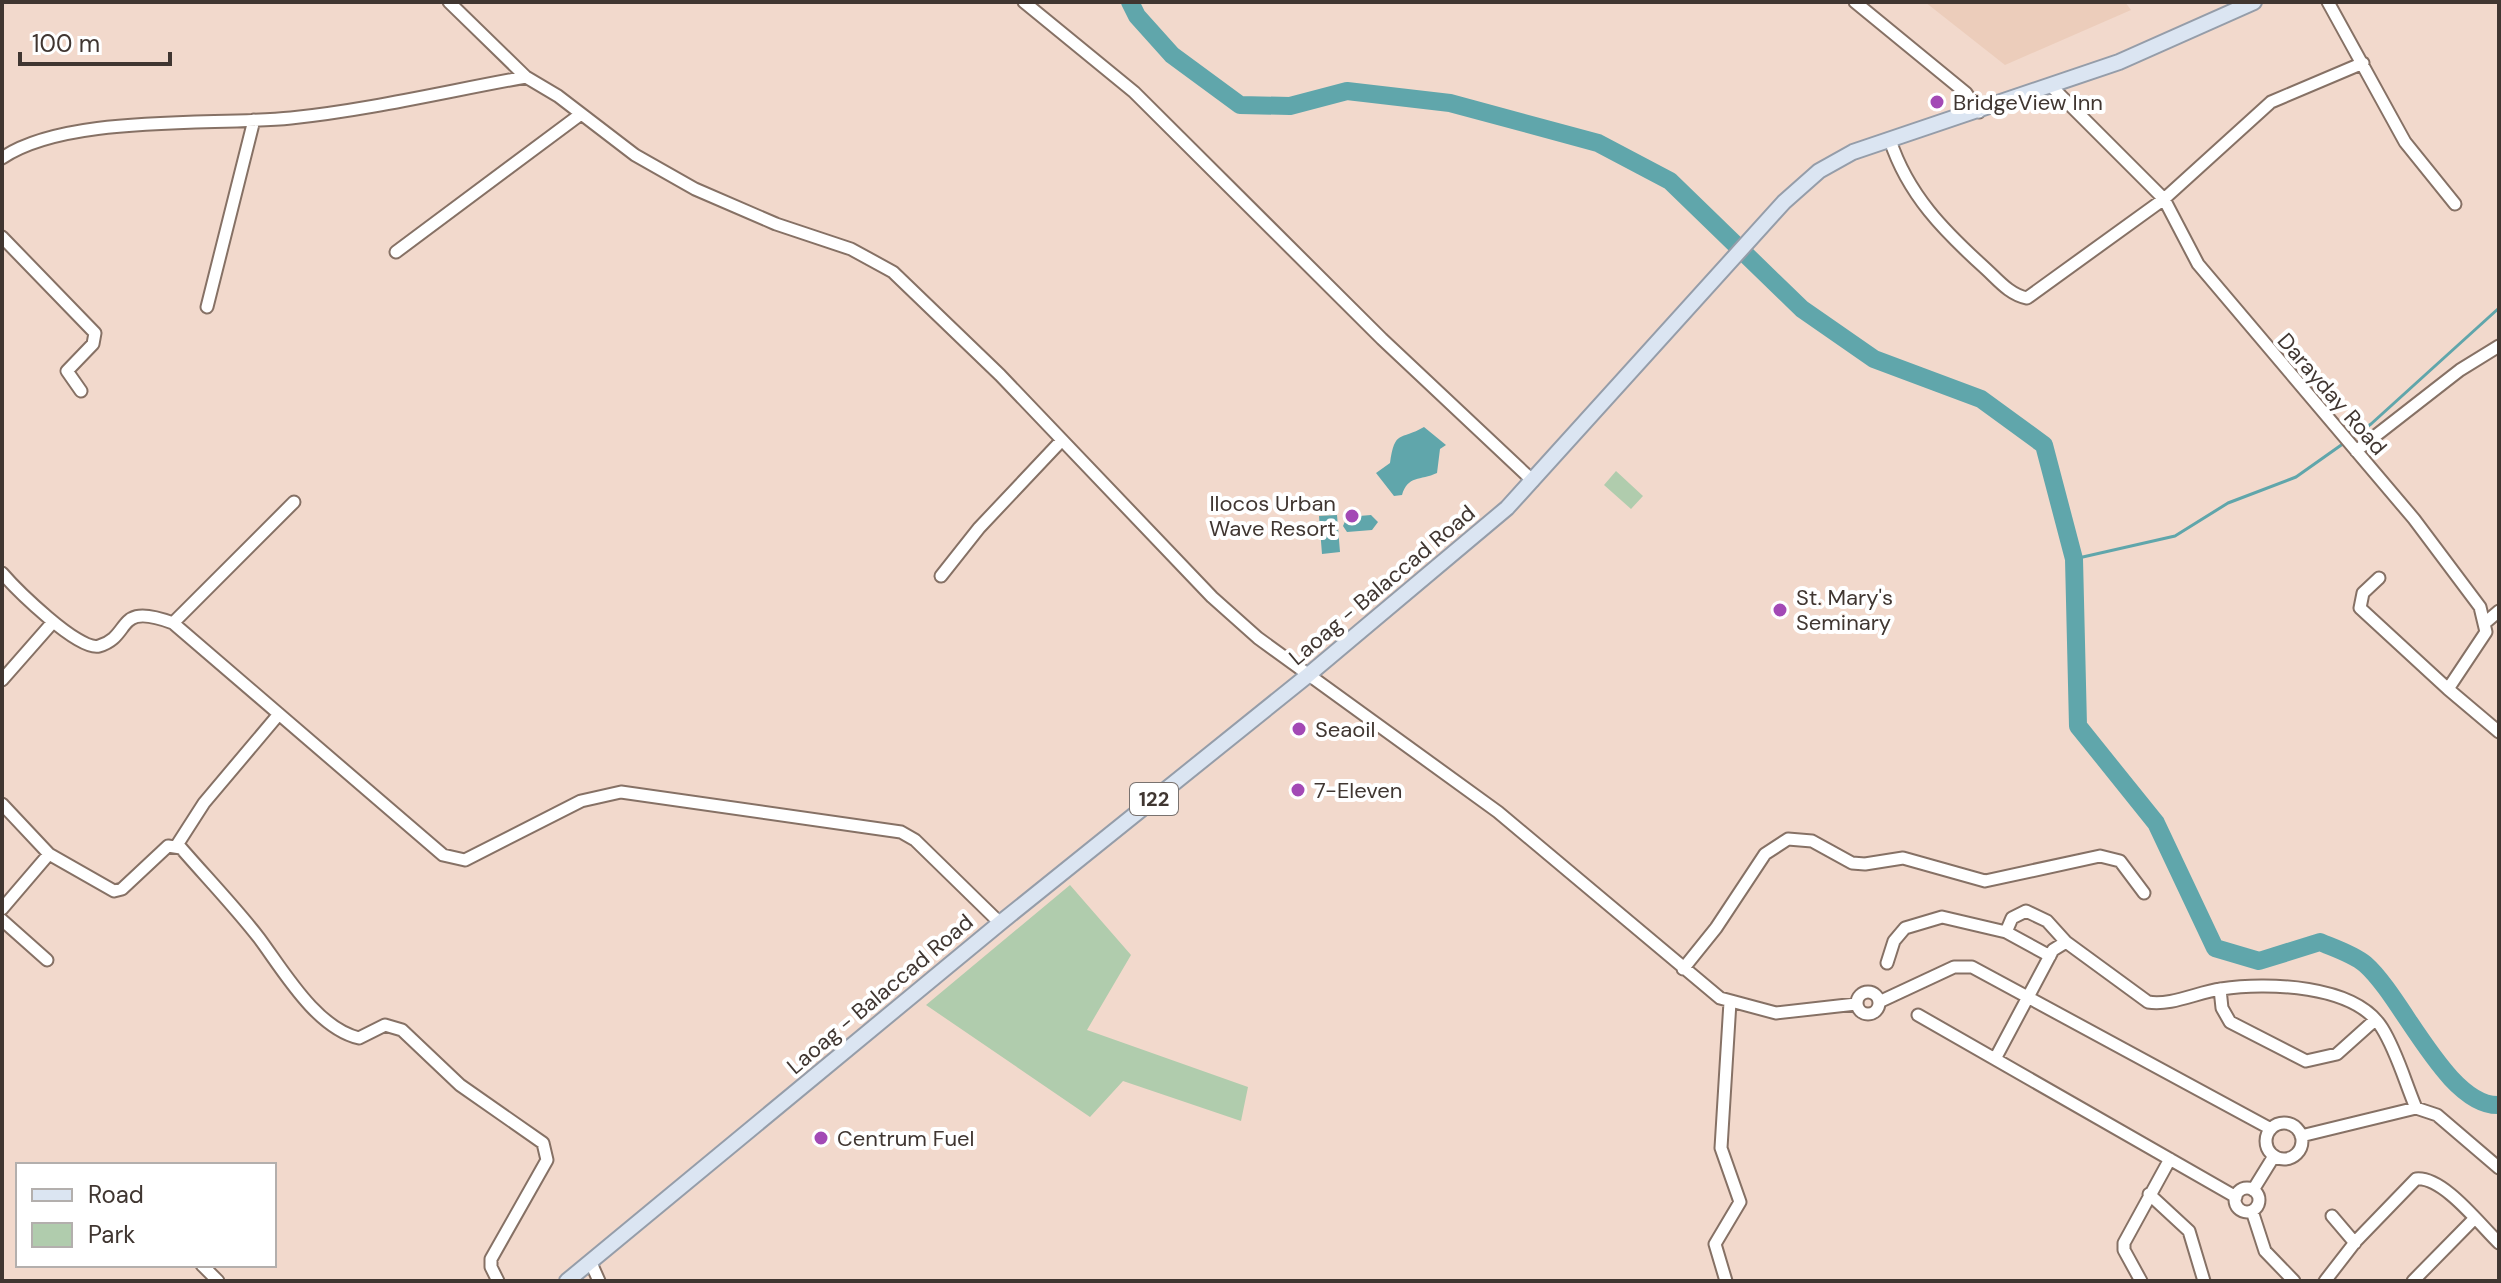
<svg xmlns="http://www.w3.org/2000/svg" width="2501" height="1283" viewBox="0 0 2501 1283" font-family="'DM Sans',sans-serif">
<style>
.built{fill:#eccdbb}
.green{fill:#b0ccad}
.water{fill:#60a6ab}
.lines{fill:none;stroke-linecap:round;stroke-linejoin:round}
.stream{stroke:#60a6ab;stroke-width:3}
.river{stroke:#60a6ab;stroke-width:18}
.minor-casing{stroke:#867165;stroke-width:15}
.major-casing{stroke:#959da9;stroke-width:18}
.minor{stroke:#fff;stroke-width:11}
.major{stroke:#dbe5f2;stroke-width:14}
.poi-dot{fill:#a349b5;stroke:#fff;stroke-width:3}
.labels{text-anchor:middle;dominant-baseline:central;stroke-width:8;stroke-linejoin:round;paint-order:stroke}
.shield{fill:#fff;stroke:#79726f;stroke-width:2}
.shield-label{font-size:20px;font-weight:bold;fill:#403631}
.poi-label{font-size:22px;fill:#403631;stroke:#fff;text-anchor:start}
.street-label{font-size:22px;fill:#403631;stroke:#fff}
</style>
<rect width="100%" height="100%" fill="#f2d9cc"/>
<path class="built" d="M1925,2H2125L2131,10L2005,65Z"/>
<path class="green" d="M1616,471L1643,496L1631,509L1604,485Z
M1070,885L1131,955L1087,1030L1248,1087L1241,1121L1123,1081L1090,1117L926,1005Z"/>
<path class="water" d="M1424,427L1446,445L1440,449L1437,473C1420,481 1408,475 1402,495L1394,496L1376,473L1390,463C1395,429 1400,441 1424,427Z
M1337,515L1340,552L1322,554L1319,516Z
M1371,515L1378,522L1372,530L1347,532L1343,526L1347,517Z"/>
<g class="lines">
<path class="stream" d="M2074,559L2175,536L2228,503L2296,477L2371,424L2499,308"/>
<path class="river" d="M1130,2L1137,16L1172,55L1240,105L1290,106L1347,91L1450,103L1598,143L1670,181L1802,309L1874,359L1981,399L2044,445L2074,559L2078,726L2156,823L2215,948L2259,961L2320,942C2334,948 2353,954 2365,964C2403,997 2447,1107 2499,1105"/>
<g class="minor-casing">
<path id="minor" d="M449,2L526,77
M1024,2L1134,92L1382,339L1533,481
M1855,2L1966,93L1979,112
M2328,2L2405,142L2455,204
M2051,86L2164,199L2198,264L2414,519L2480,607L2486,632L2448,689L2499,732
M1890,140C1908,195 1944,231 1986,269C1998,280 2010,295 2027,298L2164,199L2271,102L2363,63
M2,158C67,114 211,126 291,118C369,110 448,91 526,77L558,96L635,155L695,189L776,224L851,249L893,272L1000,375L1212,597L1258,638L1498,812L1720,998L1776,1013L1856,1004
M2,237L95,333L93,344L67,371L81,391
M396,252L581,114
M207,307L254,120
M2356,451L2460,370L2499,346
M2,573C15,588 79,652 99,646C133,636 114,601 173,623L443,855L465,860L581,801L621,792L901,832L915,840L1000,923
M941,576L979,528L1062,440
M2379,578L2363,593L2360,608L2448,689
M2486,622L2499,611
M173,623L294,502
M2,680L53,622
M2,804L49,854L114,891L122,889L168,846L181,848C207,878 235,907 259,938C283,970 316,1028 359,1038L385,1025L402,1030L460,1085L543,1143L547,1160L491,1259V1267L498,1281
M177,845L204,803L279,714
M2,909L49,854
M2,920L47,960
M2006,932L2012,918L2026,911L2047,921L2066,942
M1887,963L1894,941L1905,928L1942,917L2006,932L2050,956
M1683,969L1716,928L1765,854L1788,839L1812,841L1852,863L1865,864L1903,858L1985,881L2100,856L2120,861L2144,893
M2220,989L2222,1008L2230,1022L2306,1061L2337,1054L2375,1020
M1857 1003a11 11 0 1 1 22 0a11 11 0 1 1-22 0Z
M1879,1002L1954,967H1972L2271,1129
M1918,1015L2236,1197
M1995,1059L2053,950L2066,942L2148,1002C2171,1006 2198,992 2221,989C2266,982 2355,984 2382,1028C2397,1052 2405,1082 2416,1108
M2266 1141a18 18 0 1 1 36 0a18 18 0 1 1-36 0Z
M2301,1136L2416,1108L2437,1115L2499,1168
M2235 1200a12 12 0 1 1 24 0a12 12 0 1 1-24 0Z
M2253,1190L2274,1156
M2149,1194L2189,1231L2204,1281
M2252,1211L2265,1251L2294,1281
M2332,1216L2355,1243
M591,1263L599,1281
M202,1265L218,1281
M1726,1281L1715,1244L1740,1202L1721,1148L1730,1002
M2141,1281L2124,1250V1243L2170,1159
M2325,1281L2356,1241L2416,1179C2443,1176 2480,1225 2499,1243
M2413,1281L2474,1219"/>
</g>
<g class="major-casing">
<path id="major" d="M567,1281L1000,923L1307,676L1507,508L1784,202L1819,171L1853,152L2119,62L2254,2"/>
</g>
<use href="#minor" class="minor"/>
<use href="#major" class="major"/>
</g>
<g class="poi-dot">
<circle cx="1937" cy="102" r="8"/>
<circle cx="1352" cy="516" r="8"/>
<circle cx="1780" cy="610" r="8"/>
<circle cx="1299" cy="729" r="8"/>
<circle cx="1298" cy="790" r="8"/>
<circle cx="821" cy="1138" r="8"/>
</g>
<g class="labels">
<rect class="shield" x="1130" y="783" width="48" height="32" rx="6"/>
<g class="shield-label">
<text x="1154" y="799">122</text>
</g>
<g class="poi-label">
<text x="1953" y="102">BridgeView Inn</text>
<text x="1336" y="503" text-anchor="end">Ilocos Urban<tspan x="1336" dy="25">Wave Resort</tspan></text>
<text x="1796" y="597">St. Mary's<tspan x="1796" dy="25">Seminary</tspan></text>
<text x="1315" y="729">Seaoil</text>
<text x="1314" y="790">7-Eleven</text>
<text x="837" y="1138">Centrum Fuel</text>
</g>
<g class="street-label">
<text transform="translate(2332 394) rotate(49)">Darayday Road</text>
<text transform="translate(1382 585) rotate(-40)">Laoag - Balaccad Road</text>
<text transform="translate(880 994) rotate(-40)">Laoag - Balaccad Road</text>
</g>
</g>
<rect width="2501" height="1283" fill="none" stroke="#403631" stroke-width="8"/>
<rect x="16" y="1163" width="260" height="104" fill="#ffffff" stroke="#b3afad" stroke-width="2"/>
<rect x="32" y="1189" width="40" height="12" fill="#dbe5f2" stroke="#b3afad" stroke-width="2"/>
<text x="88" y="1203" font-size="24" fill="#403631">Road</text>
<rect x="32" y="1223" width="40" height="24" fill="#b0ccad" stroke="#b3afad" stroke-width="2"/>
<text x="88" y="1243" font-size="24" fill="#403631">Park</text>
<path d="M20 52v12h150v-12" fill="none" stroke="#403631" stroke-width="4"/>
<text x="32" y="52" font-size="24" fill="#403631" stroke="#ffffff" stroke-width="6" paint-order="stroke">100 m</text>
</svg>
